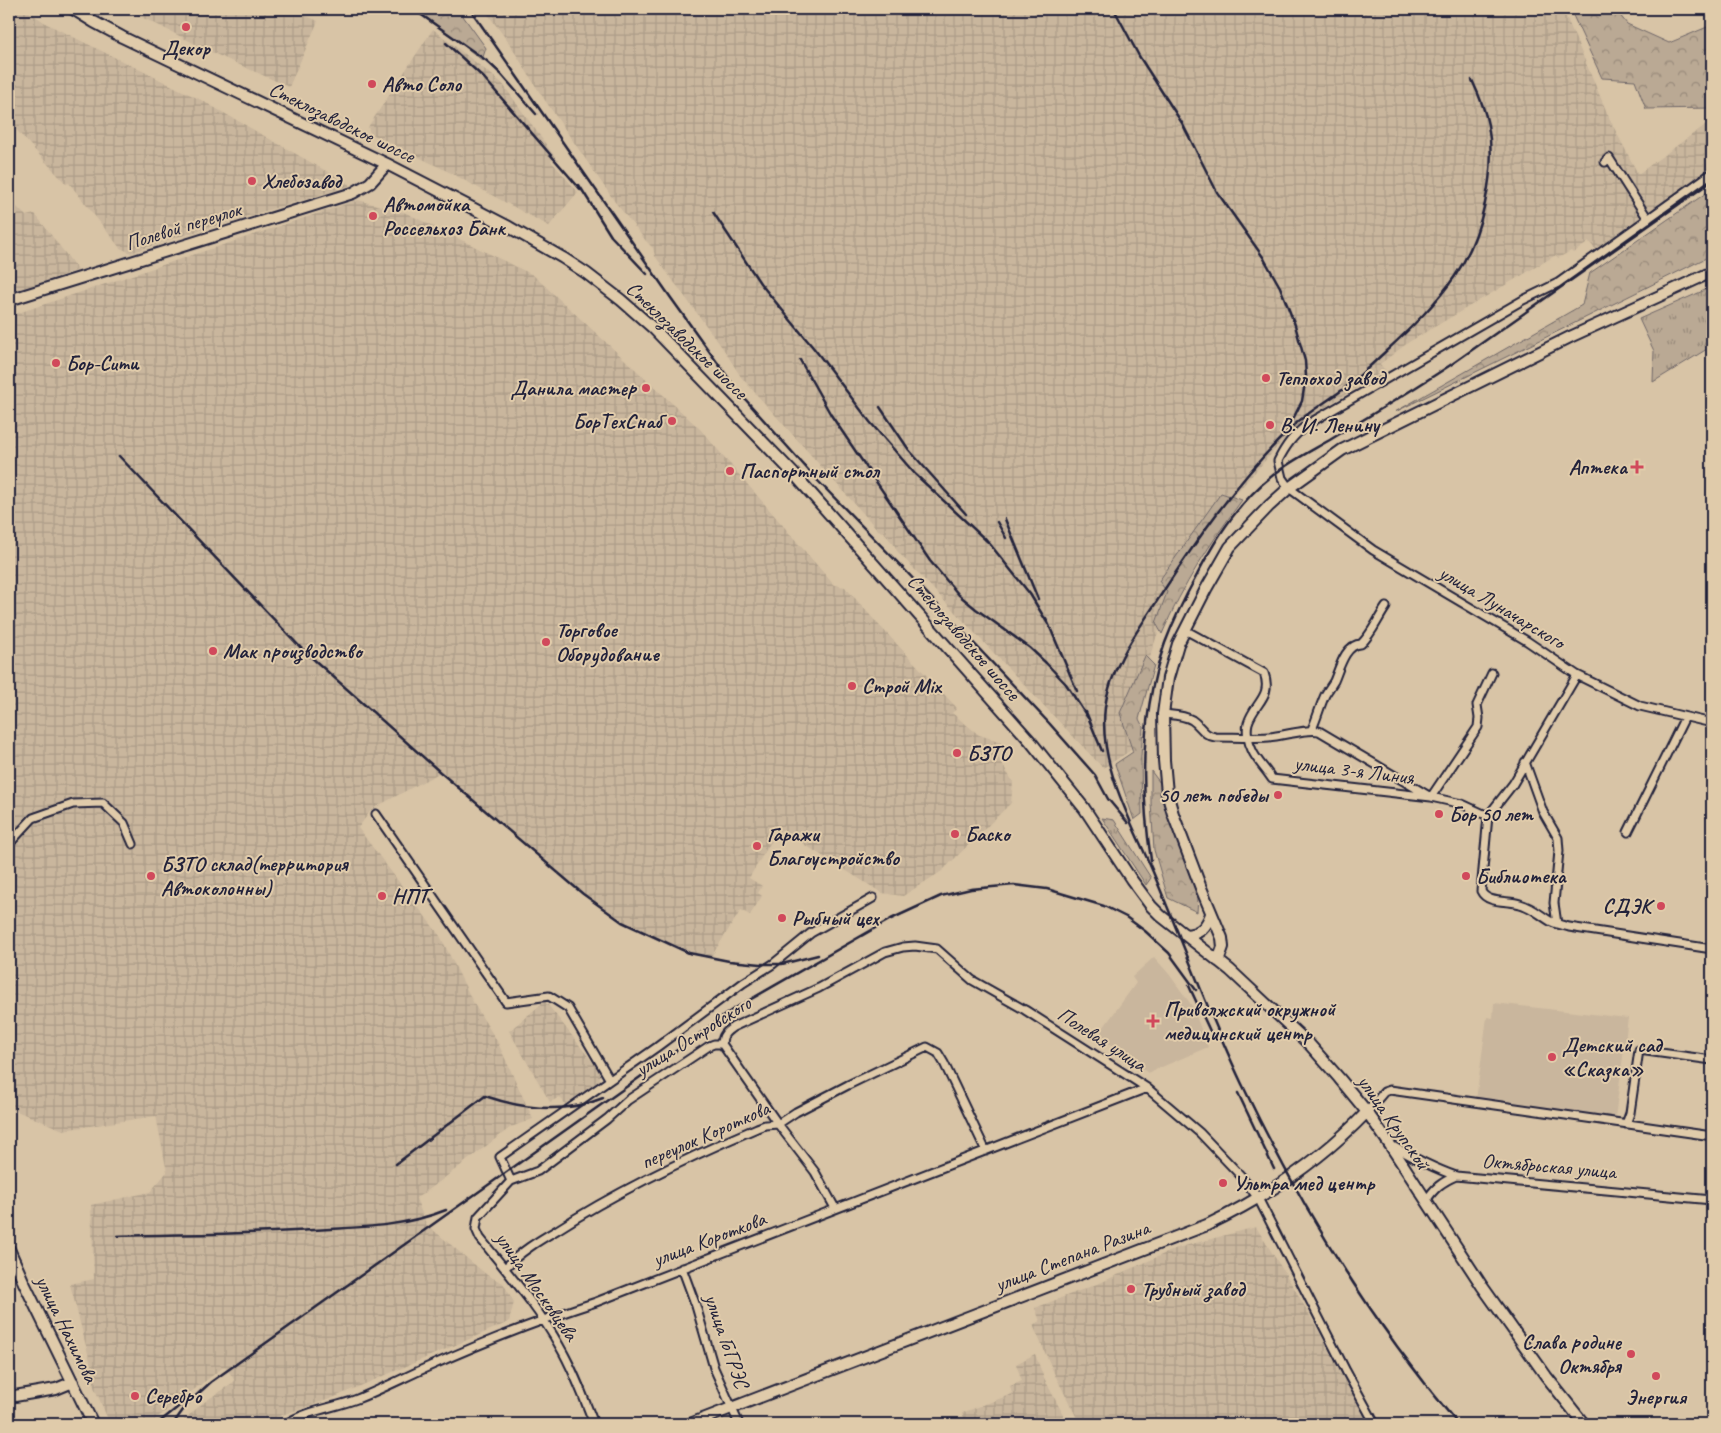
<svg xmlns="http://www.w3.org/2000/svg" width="1721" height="1433" viewBox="0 0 1721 1433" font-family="Caveat,sans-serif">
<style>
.built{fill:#c9b69d}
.industrial{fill:url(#industrial-grid)}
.grass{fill:url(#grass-tufts);stroke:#6e6668}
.forest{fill:url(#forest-crowns);stroke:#6e6668}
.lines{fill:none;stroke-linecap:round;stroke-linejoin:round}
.street-casing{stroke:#22223b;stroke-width:11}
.secondary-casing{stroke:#22223b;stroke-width:14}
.street{stroke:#e0cbaa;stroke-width:7}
.secondary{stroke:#e0cbaa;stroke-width:10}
.rail{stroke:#22223b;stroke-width:2.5}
.poi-dot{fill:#d1495b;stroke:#e0cbaa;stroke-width:2}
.labels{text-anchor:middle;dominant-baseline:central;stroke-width:4;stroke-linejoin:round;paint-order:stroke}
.poi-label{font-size:21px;font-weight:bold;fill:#22223b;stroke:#e0cbaa;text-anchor:start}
.street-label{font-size:21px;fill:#22223b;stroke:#e0cbaa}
</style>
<defs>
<pattern id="industrial-grid" width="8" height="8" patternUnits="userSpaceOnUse" patternTransform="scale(1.25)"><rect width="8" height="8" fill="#c9b69d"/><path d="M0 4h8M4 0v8" fill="none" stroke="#ac9c88"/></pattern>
<pattern id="grass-tufts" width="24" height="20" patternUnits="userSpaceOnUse" patternTransform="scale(1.25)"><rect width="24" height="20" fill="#baa994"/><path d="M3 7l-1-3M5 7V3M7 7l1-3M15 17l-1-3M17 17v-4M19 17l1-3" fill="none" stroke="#97897a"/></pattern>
<pattern id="forest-crowns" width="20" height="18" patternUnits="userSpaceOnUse" patternTransform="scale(1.25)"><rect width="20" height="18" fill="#baa994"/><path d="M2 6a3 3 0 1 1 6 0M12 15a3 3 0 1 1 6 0" fill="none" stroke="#97897a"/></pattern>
</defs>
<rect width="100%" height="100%" fill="#d8c4a6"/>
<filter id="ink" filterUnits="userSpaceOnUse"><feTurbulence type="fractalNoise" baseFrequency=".02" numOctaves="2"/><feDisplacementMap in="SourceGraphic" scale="10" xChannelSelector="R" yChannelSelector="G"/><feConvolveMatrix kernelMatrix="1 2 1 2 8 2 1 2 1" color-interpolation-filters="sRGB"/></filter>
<g filter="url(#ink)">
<path class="built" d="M1154,957L1169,974L1192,1006L1208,1047L1148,1073L1098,1035L1136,983L1132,977Z
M1494,1003L1628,1018L1615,1118L1476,1100L1487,1017L1493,1018Z"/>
<path class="industrial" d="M9,9H25L47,24L201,100L349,184V186L168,240L131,253L120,248L69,183L66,184L9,122Z
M123,9H291L318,21L289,87L211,52L152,22Z
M484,9H1563L1611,122L1638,174L1712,120V173L1599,253L1589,242L1573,253L1571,251L1558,258L1556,255L1409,342L1380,364L1385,370L1330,404L1287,436L1231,499L1169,601L1152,650L1139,703L1130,751L1103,768L897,551L895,546L883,532L878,530L741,377L724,350L655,256L653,248L646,241L615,202L540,93L509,43Z
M433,29L502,83L555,157L551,161L578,192L549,226L451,173L370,133L368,127Z
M9,199L26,216L35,214L78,270L9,293Z
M358,200L406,213L533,275L700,429L834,585L845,587L877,623L957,708L952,713L979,735L1002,742L998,757L1013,782L1011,803L942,871L903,896L882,893L781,830L769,845L749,878L762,886L758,893L762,896L750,915L741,910L711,957L689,953L622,922L583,894L441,772L372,809L358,828L440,936L474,1004L497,1041L533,1119L511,1127L426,1192L416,1198L426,1224L487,1275L503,1283L514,1302L509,1322L330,1399L255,1424H179L203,1403L235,1381L225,1366L149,1424H110L94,1387L92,1369L70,1284L94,1279L91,1205L150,1192L167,1172L156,1116L63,1130L9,1108V316Z
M545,1001L601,1073L599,1081L565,1104L560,1097L550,1102L509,1031Z
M1256,1227L1296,1291L1371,1424H1080L1054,1373L1033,1325L1040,1321L1035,1308L1102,1282L1177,1248Z
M1035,1354L1044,1378L1068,1424H966L962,1413L1012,1394L1010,1386L1022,1381L1016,1364Z"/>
<path class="grass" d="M1712,287V346L1653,382L1654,351L1639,319Z
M1102,818L1114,820L1151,878L1146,885Z"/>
<path class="forest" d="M416,9H458L486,48L482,60Z
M1570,9H1615L1627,24L1669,43L1712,25V108L1646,109L1635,80L1602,78Z
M1712,189V255L1395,412L1582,305L1590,273Z
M1221,493L1242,500C1211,542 1182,586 1162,634L1156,623L1167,592L1159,581Z
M1145,656L1154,665L1139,719L1143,727L1141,757L1142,814L1134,820L1115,764L1133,752L1120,713Z
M1151,771L1163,787L1198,898L1197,912L1168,898L1154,850L1151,803Z"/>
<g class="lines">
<g class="street-casing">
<path id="street" d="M1605,162L1609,158L1648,219
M1712,173L1558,283L1523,300L1308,424C1293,436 1286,445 1278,461L1282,478L1289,488L1373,550L1527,641L1577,675L1640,706L1712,723
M1185,630L1264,673C1273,697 1254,703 1248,723C1246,731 1248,742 1252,750C1256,760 1266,769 1272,779L1431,797L1462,804L1488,816
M1577,675L1513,784L1488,816L1481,891C1487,904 1508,900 1520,904C1532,907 1540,915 1550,921C1556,924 1562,925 1569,927L1712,949
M1163,714C1172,715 1184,715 1192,720C1201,726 1203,735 1215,737C1233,737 1251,738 1269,737C1283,736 1308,728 1319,731L1429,796
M1312,729C1317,718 1320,706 1325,695C1328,690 1331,686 1334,681C1339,670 1345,644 1361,644C1372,634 1377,620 1386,607
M1525,762L1543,812L1558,838L1559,851L1554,903L1557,924
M1431,797L1478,727L1479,718L1477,705L1492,673
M376,814L506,1002L549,996L568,1008L610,1080
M1628,832L1685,717
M9,844L33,818L73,804L103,803L124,823L133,844
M722,1044C722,1035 726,1032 733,1027L819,988L885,952L903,947L915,946L937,949L972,980L1025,1010L1147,1088L1200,1133L1241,1176L1258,1198L1346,1371L1375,1424
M722,1044L778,1124L815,1172L835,1208
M1367,1112L1384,1092L1390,1090L1712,1136
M1626,1124L1630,1113L1639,1050L1712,1060
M1391,1145C1412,1157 1433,1168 1456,1176L1712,1200
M511,1181L500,1157L657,1047L743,983L773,964L811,933L873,898
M1426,1201C1434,1188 1442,1182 1456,1176
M505,1268C520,1252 538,1241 557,1230C619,1190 689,1157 757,1128L765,1125L778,1124L796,1112L848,1085L927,1047L938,1053L944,1063L986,1151
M682,1268L696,1306L714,1368L739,1424
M286,1424C307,1410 334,1408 357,1399C382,1389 405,1377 430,1366C484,1342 540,1320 596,1302L1147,1088
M594,1424C584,1398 574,1371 560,1347C538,1307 508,1273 480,1238L476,1229L478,1217L511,1181L538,1171L607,1119L628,1100L709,1046L714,1044H722"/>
</g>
<g class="secondary-casing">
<path id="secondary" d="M73,9L94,22L122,37L387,164L509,227L563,258L586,273L621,300L653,328L794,474L1031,742L1084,808L1131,879L1151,906L1161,916L1230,970L1310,1045L1339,1078L1367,1112L1390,1145L1482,1286L1546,1376L1584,1424
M9,300L353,193L370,183L387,164
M1185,935C1200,934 1206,928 1211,914
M1218,961L1223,947L1222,938L1201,888L1173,814L1167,793L1164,760L1163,714L1168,678L1178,644L1206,589L1230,547L1269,506L1289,488L1342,450L1570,337L1712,272
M9,1249L24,1283L93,1424
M9,1397L56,1389L73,1382
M690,1424L1207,1225C1266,1197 1322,1159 1367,1112"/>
</g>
<use href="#street" class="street"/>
<use href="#secondary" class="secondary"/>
<path class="rail" d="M413,9L487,61L501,74L536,114
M470,9L671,298L737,390L819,482L902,567L1049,723L1095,775L1108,799L1128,823
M1114,9L1139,56L1182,123L1217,192L1263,257L1280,287L1295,325L1305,361L1306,376L1302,401L1289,427
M446,43L484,78L581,190
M579,185L611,236L647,274
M713,212L760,283L816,351L870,422L915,474L989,543
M800,360L831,415L930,561L959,595L976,609L1030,648L1046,663L1066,684L1088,718
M880,407L909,450L966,514
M119,456L301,648L440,772L583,894L622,922L689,953L729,961L761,964H782L818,955
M1005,519L1038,599
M997,522L1006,538
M985,538L1030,594L1048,624
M1046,618L1077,691
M1086,712L1102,751
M1151,860C1140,787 1140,713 1165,643C1174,619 1185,597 1197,575C1215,539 1240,501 1272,476C1290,461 1313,450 1333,438C1373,414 1413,390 1452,364L1712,181
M1189,986L1210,1031
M1238,1093L1274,1169
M396,1164L485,1096C523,1109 565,1114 603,1098
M118,1236C189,1234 260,1234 330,1229C370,1227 409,1225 446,1210
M157,1424L183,1403
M173,1424L188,1403L211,1382L636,1080L732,1010L891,919L941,896L971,889L1014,885L1047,889L1104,906L1126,917L1145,931L1169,953L1196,990
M1458,1424C1371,1321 1300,1206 1242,1084C1209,1015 1183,943 1153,872C1131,820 1098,765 1105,707C1110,668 1136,633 1157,601C1197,539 1239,478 1293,426C1310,410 1332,399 1350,384C1362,374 1373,363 1385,352C1410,329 1435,305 1455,276C1482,237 1497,171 1488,125C1485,109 1479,95 1472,80"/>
</g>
</g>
<g class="poi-dot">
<circle cx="186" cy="27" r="5"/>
<circle cx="372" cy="84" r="5"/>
<circle cx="252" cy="181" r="5"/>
<circle cx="373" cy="216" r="5"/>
<circle cx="56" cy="363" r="5"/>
<circle cx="1266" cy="378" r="5"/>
<circle cx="646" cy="388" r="5"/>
<circle cx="672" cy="421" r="5"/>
<circle cx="1270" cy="425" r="5"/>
<path d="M1634.5 459.5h5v5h5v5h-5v5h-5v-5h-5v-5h5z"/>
<circle cx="730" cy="471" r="5"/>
<circle cx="546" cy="642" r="5"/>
<circle cx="213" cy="651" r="5"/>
<circle cx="852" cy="686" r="5"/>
<circle cx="957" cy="753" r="5"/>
<circle cx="1278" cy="795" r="5"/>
<circle cx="1439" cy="814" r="5"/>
<circle cx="955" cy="834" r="5"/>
<circle cx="757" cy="846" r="5"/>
<circle cx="151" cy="876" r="5"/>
<circle cx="1466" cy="876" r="5"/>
<circle cx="382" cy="896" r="5"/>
<circle cx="1661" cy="906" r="5"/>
<circle cx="782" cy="918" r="5"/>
<path d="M1150.5 1013.5h5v5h5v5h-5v5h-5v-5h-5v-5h5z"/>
<circle cx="1552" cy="1057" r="5"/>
<circle cx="1223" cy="1183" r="5"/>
<circle cx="1131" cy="1289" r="5"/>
<circle cx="1631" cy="1354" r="5"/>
<circle cx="1656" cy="1376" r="5"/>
<circle cx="135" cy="1396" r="5"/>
</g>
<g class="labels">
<g class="poi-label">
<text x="186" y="48" text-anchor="middle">Декор</text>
<text x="382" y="84">Авто Соло</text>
<text x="262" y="181">Хлебозавод</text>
<text x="383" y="204">Автомойка<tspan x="383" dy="24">Россельхоз Банк</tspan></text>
<text x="66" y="363">Бор-Сити</text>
<text x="1276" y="378">Теплоход завод</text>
<text x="636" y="388" text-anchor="end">Данила мастер</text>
<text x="662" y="421" text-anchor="end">БорТехСнаб</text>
<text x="1280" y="425">В. И. Ленину</text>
<text x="1627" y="467" text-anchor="end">Аптека</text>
<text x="740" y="471">Паспортный стол</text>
<text x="556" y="630">Торговое<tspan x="556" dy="24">Оборудование</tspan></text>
<text x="223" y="651">Мак производство</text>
<text x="862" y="686">Строй Mix</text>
<text x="967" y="753">БЗТО</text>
<text x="1268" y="795" text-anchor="end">50 лет победы</text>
<text x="1449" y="814">Бор 50 лет</text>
<text x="767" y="834">Гаражи<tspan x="767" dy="24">Благоустройство</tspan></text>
<text x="965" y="834">Баско</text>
<text x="161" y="864">БЗТО склад(территория<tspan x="161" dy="24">Автоколонны)</tspan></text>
<text x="1476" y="876">Библиотека</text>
<text x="392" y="896">НПТ</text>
<text x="1651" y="906" text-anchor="end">СДЭК</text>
<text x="792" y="918">Рыбный цех</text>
<text x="1164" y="1009">Приволжский окружной<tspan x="1164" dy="24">медицинский центр</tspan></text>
<text x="1562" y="1045">Детский сад<tspan x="1562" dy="24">«Сказка»</tspan></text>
<text x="1233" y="1183">Ультра мед центр</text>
<text x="1141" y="1289">Трубный завод</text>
<text x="1621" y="1342" text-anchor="end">Слава родине<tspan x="1621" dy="24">Октября</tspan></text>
<text x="145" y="1396">Серебро</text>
<text x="1656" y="1397" text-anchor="middle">Энергия</text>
</g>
<g class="street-label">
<text transform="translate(342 122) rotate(26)">Стеклозаводское шоссе</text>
<text transform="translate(183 226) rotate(-17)">Полевой переулок</text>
<text transform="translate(687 340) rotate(44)">Стеклозаводское шоссе</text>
<text transform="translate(1502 607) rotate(31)">улица Луначарского</text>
<text transform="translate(964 637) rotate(49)">Стеклозаводское шоссе</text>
<text transform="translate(1354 770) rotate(7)">улица 3-я Линия</text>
<text transform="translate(693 1036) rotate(-32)">улица Островского</text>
<text transform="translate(1102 1039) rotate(33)">Полевая улица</text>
<text transform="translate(1394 1122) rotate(55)">улица Крупской</text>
<text transform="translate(705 1135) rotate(-24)">переулок Короткова</text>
<text transform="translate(1549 1166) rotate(5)">Октябрьская улица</text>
<text transform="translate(709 1239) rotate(-21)">улица Короткова</text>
<text transform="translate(1072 1256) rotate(-21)">улица Степана Разина</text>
<text transform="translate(537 1286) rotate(55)">улица Московцева</text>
<text transform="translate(67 1329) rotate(64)">улица Нахимова</text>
<text transform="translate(727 1341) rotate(71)">улица ГоГРЭС</text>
</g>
</g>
<rect width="1721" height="1433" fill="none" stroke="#e0cbaa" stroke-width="30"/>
<rect x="15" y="15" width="1691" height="1403" fill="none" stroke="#22223b" stroke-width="2" filter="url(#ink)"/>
</svg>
